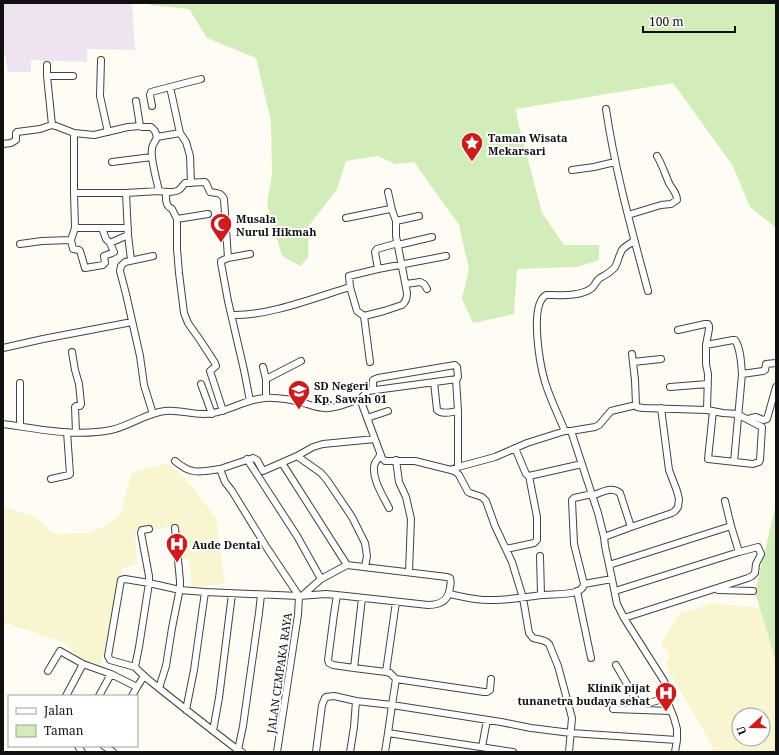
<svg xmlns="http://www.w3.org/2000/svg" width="779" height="755" viewBox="0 0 779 755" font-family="'Noto Serif',serif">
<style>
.industrial{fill:#eee4ef}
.farmland{fill:#f8f6d0;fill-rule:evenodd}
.green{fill:#d2edb9}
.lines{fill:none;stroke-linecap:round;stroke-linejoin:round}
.minor-casing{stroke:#434343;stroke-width:8}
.minor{stroke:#fff;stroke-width:6}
.labels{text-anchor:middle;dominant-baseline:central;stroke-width:4;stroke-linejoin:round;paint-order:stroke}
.poi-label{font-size:11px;font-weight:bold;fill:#101010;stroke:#fff;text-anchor:start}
.street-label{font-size:11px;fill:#101010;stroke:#fff}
</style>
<rect width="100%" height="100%" fill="#fffdf3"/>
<path class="industrial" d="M3,3H132L135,50L87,49V62L31,60V72H8L3,45Z"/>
<path class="farmland" d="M167,463L185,478L216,518L225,584L192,587L189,558H180L175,526L135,532L137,564L122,568L119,593L101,665L81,659L65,643L3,622V509H11L36,517L53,534L87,533L106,526L120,515L132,473Z
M713,603L760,608L776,662V752H709L714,749L665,664L670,657L661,643L679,614ZM739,715H763V739H739Z"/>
<path class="green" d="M150,3H776V228L750,207L733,166L673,83L516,109L518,122L542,213L564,245H599V260L577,267L517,269L514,314L473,323L462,299L469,269L459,225L414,162L395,164L378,156L346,161L337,189L308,227V258L300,266L282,256L267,204L272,174L271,121L256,58L207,38L189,9L150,5Z
M776,504V662L755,592Z"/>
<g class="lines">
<g class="minor-casing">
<path id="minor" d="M101,60L100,96L108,132
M47,65V76L52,125
M47,76H73
M136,101L140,126
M152,106L150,95L151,92L170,87
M606,109C615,171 632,231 648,291
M74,133V193
M180,133L157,137C156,141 152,144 152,149C150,158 157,181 159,191C165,192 176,193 180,189C182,187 183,185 185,183L205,182L206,183L210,192C216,193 221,192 224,199L228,258
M3,144L11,143L16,140V133L17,132L40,129L52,125L56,126L74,133L94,135L128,127L140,126L142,127H151L155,131L157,137
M112,162L152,157
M572,170L594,167L615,162
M191,183L190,156L186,142L180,133L170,87L201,79
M166,192C166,199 165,206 172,209L177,219V249L179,273L184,313L188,323L200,340L215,363L216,366L210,371L223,411
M388,192L392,210
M126,193L128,235L131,260
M628,215L661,205L671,204L677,200C677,193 672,189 669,183C665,174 662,164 657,156
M346,218L390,209L392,210L396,221V236L407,293C407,297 406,302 402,305L384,311L364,316
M177,219L208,214
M396,221L419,216
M75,228H128
M102,228L106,239L110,243
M128,235L110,243L114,252L112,253L104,256L105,263L103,265L85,268L80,251L79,250L73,249L71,240L75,228L74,193H126L159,191
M20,244L42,241L71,240
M398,245L432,237
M153,256L125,262L121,266L120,271L126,294L140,356L144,385L153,414
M378,269L446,256
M406,284L420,282L424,284L427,289
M350,287L357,311L364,316L370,362
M232,315C269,316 314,298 350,287L349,276L378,269L375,252L377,249L398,243
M678,330L705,324H708L709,326V329L706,345V364L708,374L707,410
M706,345L733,340H735C741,349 741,363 742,374L734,462
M3,348L43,339L132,322
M72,352L75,370L79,384L81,404L80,406H76L75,407L76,432
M632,354L635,380L636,405
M633,362L661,359
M263,367L266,379V398
M742,374L763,371L765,370L766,364L776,363
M266,379L301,361
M456,379L458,411V467
M434,382L437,410C442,415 451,412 458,411
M20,383V426
M201,384L212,414
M670,387L708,384
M360,399L368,391L457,379L458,377L457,367L455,365L378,378L373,380V390
M250,401L244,370L228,301L221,263V261L228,258L250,254
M367,418L388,411
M748,419L756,417L763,420L767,419L776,387
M3,424C39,429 75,437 111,430C130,426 146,413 165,411C181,409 197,417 213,413C231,410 247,399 265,398C280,397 293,400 307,404C313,406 321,409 328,408C338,408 350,402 360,399L382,458L385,461H415L451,470L456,472L459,475L468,492L470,493L482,497L486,501L495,526L512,562L523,598L529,633L533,638C539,640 544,639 549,644L558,666L572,718L569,752
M565,431C558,415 550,398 545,382C540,365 529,305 546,295C560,295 580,297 592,288C595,285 596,281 600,278C605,275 610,273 615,267C618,262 619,255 622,250C625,246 630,244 634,241
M571,431L598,513L604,537
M380,455C379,458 376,461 375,463C370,476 383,496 389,508
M297,456L313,447L323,444L375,439
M247,459L297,536L321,579
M396,460L399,482L406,497L411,519L409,572
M175,461C191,475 200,472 220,469
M282,463L347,565
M451,470L458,467L495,457L527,443L565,431H571L595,427L599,425L611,411L636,405L637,407L643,408L707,410L723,413L737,414L762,427L760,460L759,462L753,464L708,459L713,411
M529,476L582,464
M51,479L69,475L70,474L67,432
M592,496C602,492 611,486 620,493L631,527L604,537L605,546L612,579
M725,501L731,526L739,552
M631,527L672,513L675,511L678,507L679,499L677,491L669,470L661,408
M506,549L534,543L537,540V517L529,476L526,474L515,448
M540,556L541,595
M609,565L731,526
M584,584L574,544L572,500L574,498L592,494
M718,590L753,591
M577,591L591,658
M615,591L739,552L758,547L761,554L756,564L755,573L752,576L748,578L624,618
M450,594C464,597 478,601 492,600C509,600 525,597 542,595C553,594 565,595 576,592C580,590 583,589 584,584L612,579L617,604L624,618L664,681L667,689L666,698L674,718L677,729V740L675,752
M337,595L334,614L328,660L329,663L333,665L354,668L362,598
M135,667L110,660L108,656L121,580L125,579L149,583V576L141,533L142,530L149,529
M354,668L386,672L390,673L396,679L484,692H487L490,690L491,679
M48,671L60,651L83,664L111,674L137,687L144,676
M386,672L396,602
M396,679L392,705L501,722L531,728L571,733L677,740
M159,688L166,666L172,628L180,588V581L175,528
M66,696L83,664
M99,696L111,674
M132,696L137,687
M639,706L666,698
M613,709L642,710L616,665
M186,710L194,670L205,592
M642,710L671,711
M213,731L219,698L232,594
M78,746L82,752
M104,746L113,752
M482,747L487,720
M238,750L243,726L259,613L261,595
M242,752L238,750C213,731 189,712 165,693C154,684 144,677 135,667L139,647L149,583L180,590L205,592L299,596L326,594L337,595L428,605C441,605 449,600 450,587C451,583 451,581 450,578L447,577L347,565L321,579L303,595
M277,752L298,615L299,596L267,548L232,491L225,482L220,469L253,458L257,460L263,471L297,456L321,473L327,480L352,517L365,543L367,556L365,567
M316,752L322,705L325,698L326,697L334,696L356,701L392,705L388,733
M350,752L354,727L356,701
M385,752L388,733L513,752"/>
</g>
<use href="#minor" class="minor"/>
</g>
<defs>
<g id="sight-pin" transform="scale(1.15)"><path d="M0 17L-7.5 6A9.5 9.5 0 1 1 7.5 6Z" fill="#cb1d1e" stroke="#fff"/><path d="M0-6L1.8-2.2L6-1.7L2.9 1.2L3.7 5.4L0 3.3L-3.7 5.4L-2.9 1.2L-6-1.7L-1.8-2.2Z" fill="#fff"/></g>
<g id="mosque-pin" transform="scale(1.15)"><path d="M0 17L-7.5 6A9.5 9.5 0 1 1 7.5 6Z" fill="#cb1d1e" stroke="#fff"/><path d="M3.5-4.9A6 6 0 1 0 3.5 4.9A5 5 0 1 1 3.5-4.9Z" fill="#fff"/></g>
<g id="school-pin" transform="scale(1.15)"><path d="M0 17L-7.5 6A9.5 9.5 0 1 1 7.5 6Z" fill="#cb1d1e" stroke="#fff"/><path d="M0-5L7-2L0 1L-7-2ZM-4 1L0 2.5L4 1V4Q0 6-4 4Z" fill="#fff"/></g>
<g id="hospital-pin" transform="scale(1.15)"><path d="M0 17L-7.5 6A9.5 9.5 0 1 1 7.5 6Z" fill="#cb1d1e" stroke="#fff"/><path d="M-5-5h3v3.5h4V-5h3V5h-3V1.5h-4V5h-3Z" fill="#fff"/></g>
</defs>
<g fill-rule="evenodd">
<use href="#sight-pin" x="472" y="143"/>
<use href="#mosque-pin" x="221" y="224"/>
<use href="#school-pin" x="299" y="391"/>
<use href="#hospital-pin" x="177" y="544"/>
<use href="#hospital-pin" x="666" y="693"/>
</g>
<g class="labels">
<g class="poi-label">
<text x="488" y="137">Taman Wisata<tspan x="488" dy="13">Mekarsari</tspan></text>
<text x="236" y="218">Musala<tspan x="236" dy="13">Nurul Hikmah</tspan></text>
<text x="314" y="385">SD Negeri<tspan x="314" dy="13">Kp. Sawah 01</tspan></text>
<text x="192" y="544">Aude Dental</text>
<text x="650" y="687" text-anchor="end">Klinik pijat<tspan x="650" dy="13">tunanetra budaya sehat</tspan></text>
</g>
<g class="street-label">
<text transform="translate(279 673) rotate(-82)">JALAN CEMPAKA RAYA</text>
</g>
</g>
<rect width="779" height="755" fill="none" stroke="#101010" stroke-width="8"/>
<rect x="8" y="695" width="130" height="52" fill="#ffffff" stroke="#9f9f9f"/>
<rect x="16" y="708" width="20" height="6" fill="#ffffff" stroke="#9f9f9f"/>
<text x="44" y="715" font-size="12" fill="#101010">Jalan</text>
<rect x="16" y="725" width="20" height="12" fill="#d2edb9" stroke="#9f9f9f"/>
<text x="44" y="735" font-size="12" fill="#101010">Taman</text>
<g transform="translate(751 727) rotate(249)"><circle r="19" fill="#ffffff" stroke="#9f9f9f"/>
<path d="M0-3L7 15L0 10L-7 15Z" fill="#cb1d1e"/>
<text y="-6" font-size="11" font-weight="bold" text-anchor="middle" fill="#101010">U</text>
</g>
<path d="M643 26v6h92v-6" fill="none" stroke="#101010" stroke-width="2"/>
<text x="649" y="26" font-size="12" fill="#101010" stroke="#ffffff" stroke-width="3" paint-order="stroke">100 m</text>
</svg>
